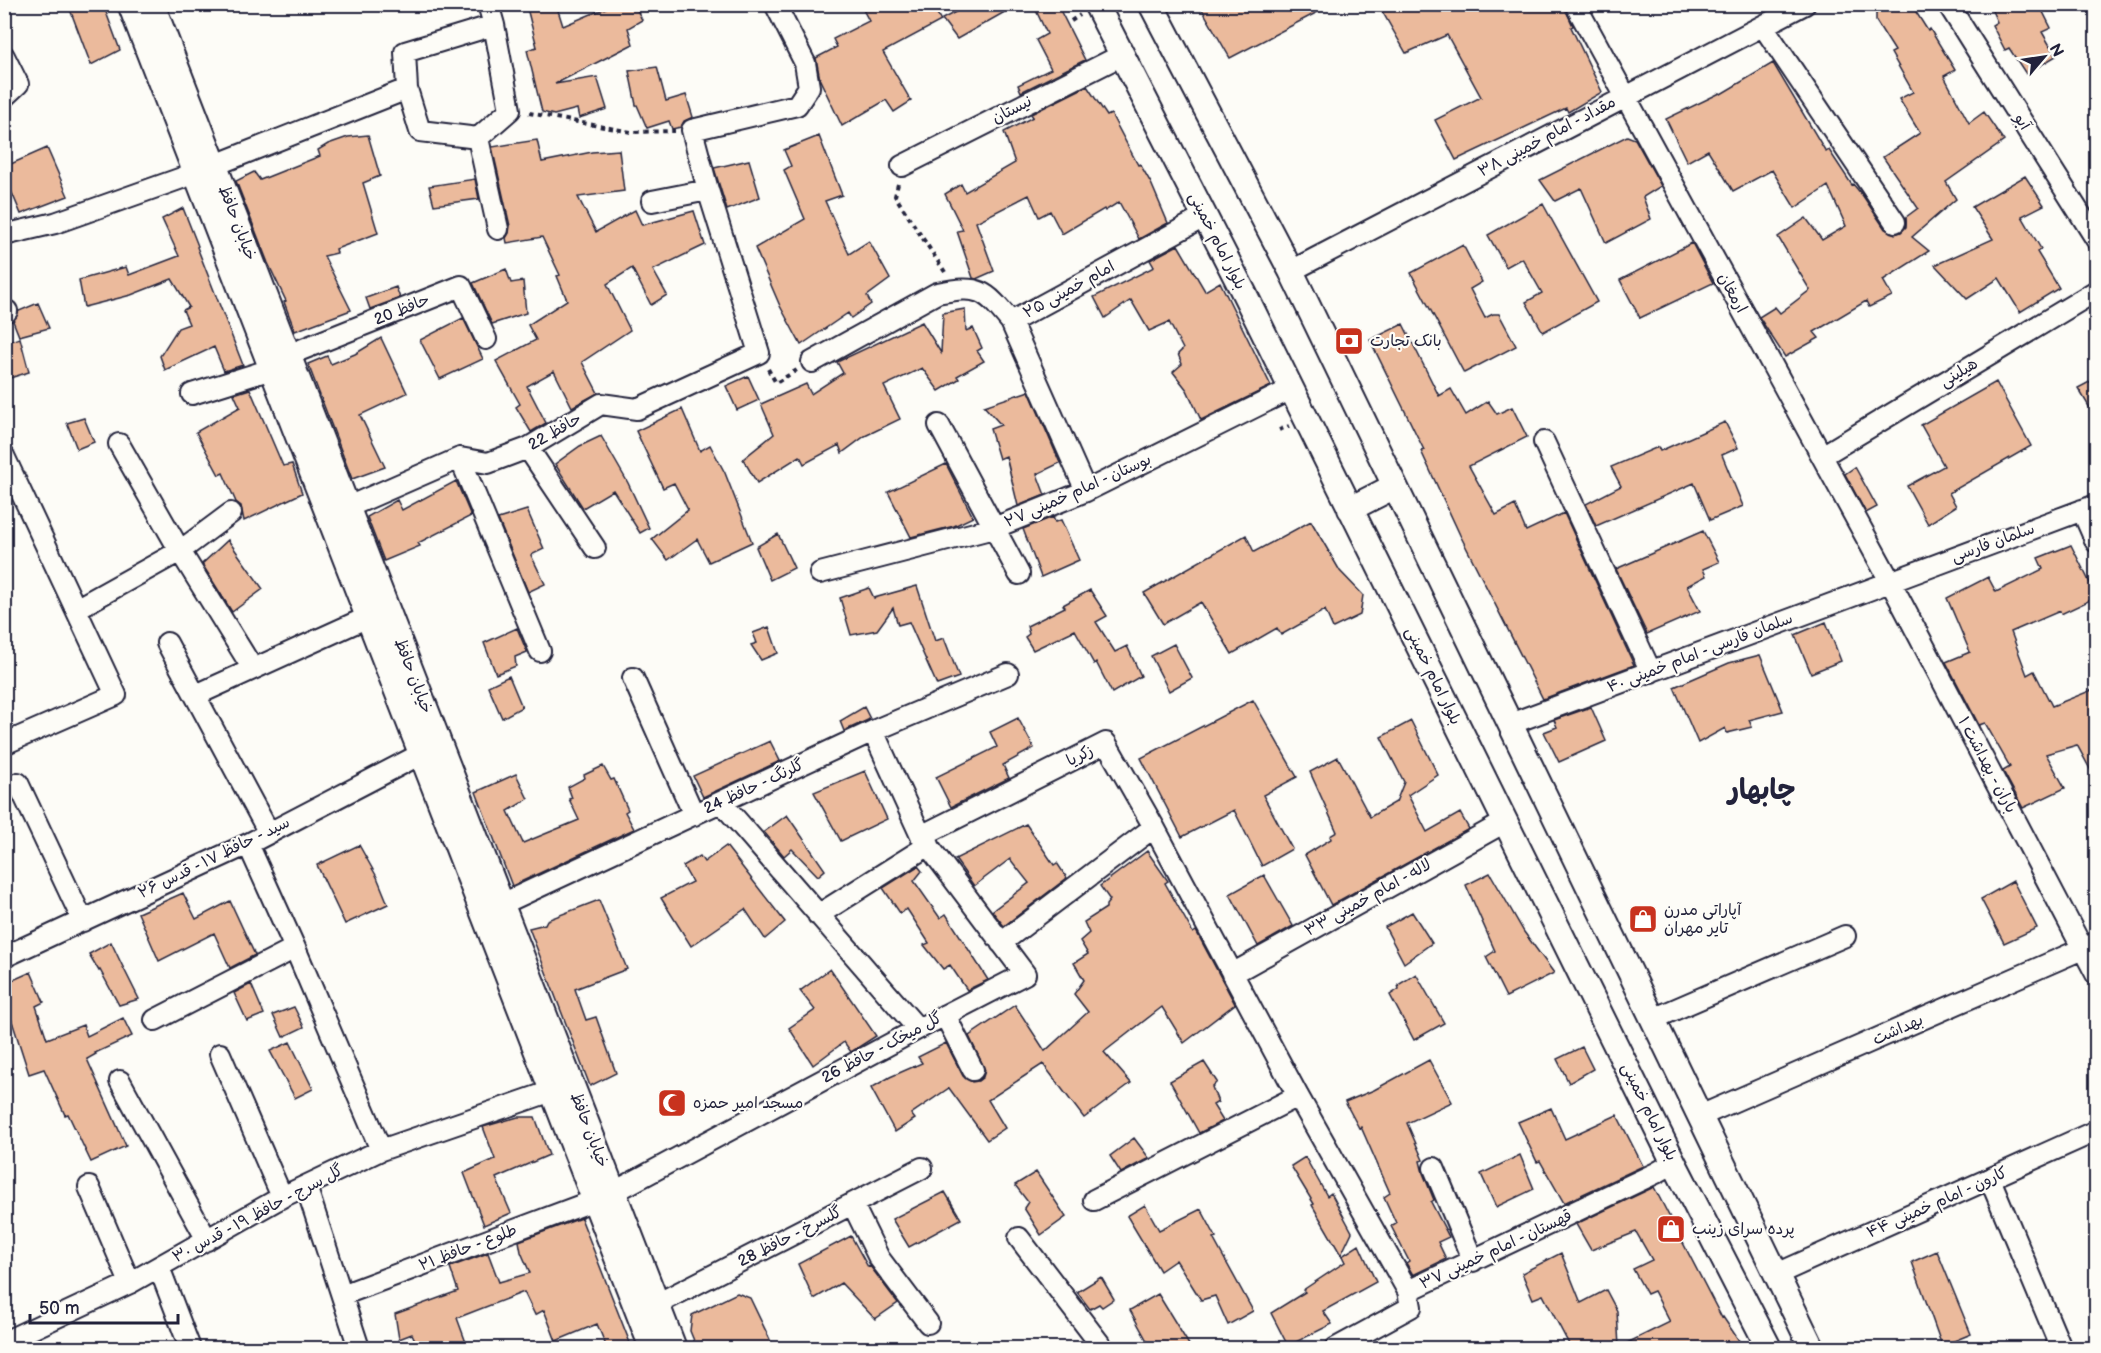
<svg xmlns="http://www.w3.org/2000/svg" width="2101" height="1353" viewBox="0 0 2101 1353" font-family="'Balsamiq Sans','Playpen Sans Arabic',sans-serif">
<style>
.building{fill:#ebba9c;stroke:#22223b;stroke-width:1.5}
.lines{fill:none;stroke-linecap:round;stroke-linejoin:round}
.minor-casing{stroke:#22223b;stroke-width:24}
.major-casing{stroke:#22223b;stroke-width:28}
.path{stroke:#22223b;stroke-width:4;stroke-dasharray:4.5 4.5;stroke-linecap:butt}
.minor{stroke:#fdfcf7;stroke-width:20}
.major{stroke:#fdfcf7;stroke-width:24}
.labels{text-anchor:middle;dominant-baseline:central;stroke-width:4.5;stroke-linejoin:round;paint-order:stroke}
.street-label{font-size:16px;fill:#22223b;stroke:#fdfcf7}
.poi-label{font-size:16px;fill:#22223b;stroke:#fdfcf7;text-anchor:start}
.town-label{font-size:28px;font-weight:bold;fill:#22223b;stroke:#fdfcf7}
</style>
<rect width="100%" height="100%" fill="#fdfcf7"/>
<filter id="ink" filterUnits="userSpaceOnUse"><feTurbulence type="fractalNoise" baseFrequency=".0167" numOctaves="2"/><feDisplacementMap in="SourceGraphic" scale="12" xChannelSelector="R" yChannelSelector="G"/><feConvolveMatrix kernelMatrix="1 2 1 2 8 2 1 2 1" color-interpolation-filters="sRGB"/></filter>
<g filter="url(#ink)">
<path class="building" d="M68,4H103L120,50L91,65Z
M526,4H556L563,26L615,4H634L642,20L628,28L633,44L555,84L597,77L607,109L579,118L577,109L554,115L542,112L527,50L537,47Z
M860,4H932L941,21L883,52L911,101L894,112L886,100L842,126L820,80L816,58L837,47L833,39L869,21Z
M971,4H1019L957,39L942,19Z
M1033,4H1057L1085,60L1021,92L1018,85L1051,69L1036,40L1047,34Z
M1199,4H1333L1230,58Z
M1378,4H1563L1573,26L1571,27L1602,92L1568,112L1566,108L1456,160L1435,120L1481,97L1447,35L1406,53Z
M1893,4H1911L1928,31L1930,29L1955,70L1944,76L1969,123L1984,112L2004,141L1946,182L1956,199L1912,237L1929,251L1883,280L1892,296L1869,307L1866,301L1814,332L1819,338L1785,357L1759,317L1775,307L1780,313L1810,290L1778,237L1806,218L1822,240L1846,226L1828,186L1795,208L1772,170L1733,191L1708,150L1687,162L1666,119L1720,93L1721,94L1773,63L1826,152L1829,150L1852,185L1853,184L1863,196L1885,229L1895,234L1901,232L1906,227V217L1918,208L1883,157L1920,133L1899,99L1913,92L1891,53L1895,51L1876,21V13Z
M1989,4H2039L2051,28L2042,32L2056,56L2026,74L2009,48L2005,50L1992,25L1997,22Z
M657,67L666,101L686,95L693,117L684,121L681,127L672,129L669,121L647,128L637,105H636L629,71Z
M1087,86L1107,116L1111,114L1138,165L1140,164L1151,183L1168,223L1139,239L1119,202L1105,211L1104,209L1062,234L1050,211L1039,217L1029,195L976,222L994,271L976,279L973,278L957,231L963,230L945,194L961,184L965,192L1015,163L1004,132L1033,117L1031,114Z
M368,135L380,176L363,183L378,233L336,249L337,253L324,256L351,310L295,331L284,302L286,301L268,263L236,181L254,172L260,180L320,156L318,150L328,144L348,137Z
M819,136L842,195L825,201L849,254L869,241L890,279L867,296L871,304L851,318L848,313L801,345L780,306L755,248L805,219L784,170L791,166L784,150Z
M1627,136L1635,139L1661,186L1643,197L1651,219L1606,243L1581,188L1555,201L1540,180Z
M537,140L542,162L592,152L619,150L624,191L578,197L596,232L635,210L642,225L694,211L705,245L653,270L667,295L651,305L632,268L607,284L630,330L582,362L598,393L572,407L554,371L527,386L546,423L531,432L516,407L520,404L496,361L536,340L528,325L567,300L557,276L560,275L542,237L507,243L506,238L509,233L510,226L492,147Z
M47,148L68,196L21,214L4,174V167Z
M749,160L760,197L727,210L714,168Z
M2025,176L2044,205L2022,216L2041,249L2037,252L2059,288L2020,312L1999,278L1967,299L1935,265L1993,239L1972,207Z
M475,179L479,199L434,205L429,186Z
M1543,204L1597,302L1543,332L1526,302L1542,293L1522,258L1506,267L1488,235Z
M183,208L198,246L197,247L243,365L224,371L214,347L165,370L160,356L178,328L189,324L183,310L189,307L172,279L131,295L84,307L79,280L126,267L129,275L179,256L162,219Z
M1692,243L1713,283L1640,318L1620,280Z
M1178,245L1205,291L1220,282L1271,386L1201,420L1187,390L1173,372L1182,364L1178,354L1183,349L1169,322L1149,331L1131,300L1105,318L1094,297L1154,267L1150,260Z
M1463,245L1482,282L1470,289L1485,318L1493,314H1499L1516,346L1464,373L1411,273Z
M506,269L511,283L523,281L526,313L492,324L473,283Z
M396,287L400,298L370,309L366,298Z
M38,303L49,328L19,336L13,321L19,311Z
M965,309L966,331L973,328L982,348L977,351L984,361L957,376L959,379L939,391L922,368L884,386L900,419L865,436L842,453L839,445L804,464L800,456L757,483L743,459L774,434L761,404L806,384L811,394L843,373L837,362L922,322L941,353L943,313Z
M463,318L483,359L440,379L420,340Z
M1403,324L1439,396L1451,389L1466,415L1488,401L1497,414L1512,407L1527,437L1469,466L1496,515L1515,505L1526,531L1564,513L1634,665L1543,699L1460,535L1421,451L1424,450L1370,340Z
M20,338L29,372L4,380V343Z
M381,338L407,393L360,415L385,467L352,479L308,364L327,356L331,364L355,354Z
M748,376L759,400L737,410L726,386Z
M2097,378V420L2078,388Z
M1996,382L2031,446L1949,493L1956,506L1928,524L1907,486L1944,466L1921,425Z
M250,389L283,466L292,464L302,493L244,521L241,506L236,502L223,473L219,475L196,432L240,407L234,394Z
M1029,391L1060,463L1037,474L1045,495L1018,506L1006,456L999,459L990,429L1001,425L984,406Z
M682,409L700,451L710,445L725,473L752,542L709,562L697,539L668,560L652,539L688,510L674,483L663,488L636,431Z
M84,418L94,442L77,449L67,423Z
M1725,422L1738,448L1722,455L1743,506L1710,520L1694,483L1596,526L1586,504L1621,486L1611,467L1658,447L1660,451Z
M601,436L628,483L649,528L640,533L613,490L583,508L555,464L580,446Z
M946,464L973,517L954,526L911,537L888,492Z
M1855,467L1877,507L1866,513L1845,474Z
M456,481L471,516L418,543L420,546L384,561L367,517L397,500L402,510Z
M527,510L544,549L531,555L545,584L528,592L498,519Z
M1053,517L1055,522L1061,520L1079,560L1041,577L1023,529Z
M1311,521L1340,571L1363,595L1360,615L1333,628L1325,610L1281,635L1277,628L1232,654L1201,602L1163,624L1144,593L1246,535L1254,552Z
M1703,531L1719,562L1703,569L1706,576L1687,586L1700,611L1647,634L1616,569Z
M778,534L794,568L770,580L756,547Z
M228,540L263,589L232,612L202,564Z
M2071,545L2097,597L2061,614L2060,611L2011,632L2027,675L2034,671L2052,706L2097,688V782L2077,745L2046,754L2065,788L2023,808L2003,771L2010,767L1985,723L1979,725L1946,662L1970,652L1947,598L1988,577L1996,592L2043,569L2038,558Z
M917,586L935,641L944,638L959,677L937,685L909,622L898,625L893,608L877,630L851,635L840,598L869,588L874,598Z
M1090,590L1107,616L1096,622L1115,652L1127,646L1141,676L1112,693L1096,662L1094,664L1075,630L1033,650L1025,637L1029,634L1027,626L1065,607L1063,605Z
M1826,622L1841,661L1811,673L1795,635Z
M769,627L778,653L761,660L751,645L757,643L753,633Z
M517,628L527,652L515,657L516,666L496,674L484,643Z
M1174,644L1192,678L1169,691L1151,656Z
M1760,655L1783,711L1749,720L1752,727L1727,733L1725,728L1698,743L1674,687L1729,663Z
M509,676L522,707L502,718L488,686Z
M1253,700L1297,777L1263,795L1292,849L1262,866L1234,810L1182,837L1141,758Z
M864,707L870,719L844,731L840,721Z
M1591,707L1606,741L1559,762L1544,732L1557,727L1554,720Z
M1018,718L1034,748L1003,765L1009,778L951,807L936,777L997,747L990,732Z
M1411,721L1438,775L1408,795L1427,832L1460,813L1469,829L1331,905L1305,855L1331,839L1330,836L1337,832L1310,772L1338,757L1370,817L1396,802L1404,782L1381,737Z
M770,741L780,761L703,797L693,776Z
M603,766L611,780L614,779L628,810L625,812L634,829L512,886L476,792L516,774L528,799L508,811L523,843L579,820L569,799L572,798L568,787L585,778L584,775Z
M865,771L887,819L841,841L814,792Z
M787,815L825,870L818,876L792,849L784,856L764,832Z
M1026,824L1054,865L1057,863L1067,878L1004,926L992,911L1029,883L1010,859L974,886L955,859Z
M359,845L377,877L388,904L345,924L317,865Z
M726,846L785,922L765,939L745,909L691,946L661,898L692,882L683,866L700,856L704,862Z
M1147,851L1168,881L1165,883L1193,933L1196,931L1235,1004L1184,1043L1162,1007L1104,1052L1131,1083L1084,1118L1043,1064L988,1100L1005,1128L987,1140L949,1088L911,1114L915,1119L895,1132L871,1088L890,1077L922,1063L918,1057L946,1043L963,1076L972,1082L978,1081L983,1077L985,1070L969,1036L1015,1005L1045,1051L1088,1012L1074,994L1084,980L1074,963L1088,954L1080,941L1089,933L1084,922L1106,908V905L1110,900L1100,886Z
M918,866L922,871L914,881L940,918L946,914L988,980L967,990L950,965L943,969L924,945L929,943L907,909L900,913L883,888Z
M1490,873L1524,932L1554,973L1506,997L1486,957L1495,951L1466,885Z
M1264,875L1293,926L1258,946L1230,894Z
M2013,881L2037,928L2004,943L1981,899Z
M183,893L196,919L230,901L255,955L230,968L214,933L159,961L138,913Z
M599,900L627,969L575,989L586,1020L596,1017L616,1073L590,1086L529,928L545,924L547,920Z
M1412,912L1432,943L1404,963L1385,927Z
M111,942L122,965L139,999L119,1005L100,970L99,971L89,954Z
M830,969L876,1036L851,1052L844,1042L813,1065L789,1028L815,1010L800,991Z
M31,972L44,1002L36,1006L47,1039L83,1025L87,1036L123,1018L132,1036L95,1053L96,1054L87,1059L126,1146L91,1162L68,1114L65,1115L44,1069L29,1074L11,1018L4,1021V984Z
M1416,974L1444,1023L1414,1040L1390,995L1399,989L1398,985Z
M251,984L264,1014L247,1021L234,993Z
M294,1007L304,1027L283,1037L273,1015Z
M290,1042L313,1089L295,1098L270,1051Z
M1582,1047L1593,1069L1569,1083L1557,1059Z
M1429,1060L1452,1102L1407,1123L1423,1160L1420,1161L1423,1173L1434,1200L1431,1202L1449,1237L1438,1242L1446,1259L1413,1275L1406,1263L1409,1261L1391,1226L1396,1223L1384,1197L1390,1193L1361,1127L1359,1128L1345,1102L1374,1090Z
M1204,1062L1217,1082L1212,1087L1218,1102L1213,1105L1223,1121L1199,1133L1170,1081Z
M1551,1108L1565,1139L1617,1115L1643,1166L1564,1203L1540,1161L1537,1162L1518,1122Z
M518,1117H535L549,1155L496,1178L511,1213L484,1225L464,1173L495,1159L483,1127Z
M1134,1138L1149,1158L1121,1173L1110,1156Z
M1520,1155L1534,1189L1496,1207L1481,1174Z
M1305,1157L1327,1196L1331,1193L1352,1232L1341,1255L1312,1205L1314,1204L1291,1166Z
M1036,1172L1066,1217L1041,1235L1024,1208L1028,1202L1015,1185Z
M1654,1187L1722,1318L1723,1317L1744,1348H1571L1543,1295L1533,1299L1522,1273L1561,1253L1581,1303L1606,1290L1617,1311L1619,1347L1670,1322L1654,1291L1647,1294L1633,1269L1652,1260L1636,1232L1591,1250L1576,1224Z
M945,1192L961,1219L909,1247L892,1219Z
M1145,1205L1159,1230L1201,1209L1216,1237L1213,1238L1253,1311L1228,1325L1215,1296L1201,1300L1176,1260L1160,1271L1127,1216Z
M581,1218L632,1348H607L597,1324L556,1341L544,1310L535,1315L524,1292L457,1318L468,1348H419L412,1334L399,1339L395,1314L458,1291L450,1267L488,1253L499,1282L530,1273L521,1252L519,1241Z
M851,1236L868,1267L870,1266L898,1303L875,1319L841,1283L814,1299L798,1264Z
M1359,1245L1376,1282L1323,1311L1332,1324L1288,1346L1271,1313L1305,1292L1303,1290L1345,1262L1342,1256Z
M1937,1251L1971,1334L1942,1346L1912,1262Z
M1101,1277L1114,1299L1102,1307L1099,1304L1090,1309L1077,1292Z
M737,1293L750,1298L774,1348H697L690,1331L692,1315Z
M1158,1294L1191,1348H1151L1130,1310Z"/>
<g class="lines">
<g class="minor-casing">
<path id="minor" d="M488,4L494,25L510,110L478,138L420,131L407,89L405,52L494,25
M1575,4L1890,581L2096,974
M1948,4L2096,239
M1763,26L1895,222
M4,56L18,84L4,97
M478,138L498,229
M215,165L407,89
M902,166L1122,55
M652,201L708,190
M4,235L55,223L196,173
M1291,271L1805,4
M4,312L7,311
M1011,322L1086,491
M288,355L461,286L486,339
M812,362L937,293C980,285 984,289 1011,322L1204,217
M192,394L272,369
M939,425L1019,574
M1544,442L1651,672
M119,444L180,551L253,669
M528,448L595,548
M4,456L116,695L4,744
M1822,456L2096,291
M460,458L540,651
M348,507L460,458L488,463L528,448L601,404L637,409L759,353L708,190L692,130L797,105L809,87L805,63L775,4
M2082,510L2096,542
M820,573L994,528L1086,491L1291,389
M76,609L180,551L231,513
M167,643L269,833
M633,678L694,815
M196,695L368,617
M1510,724L2096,505
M18,783L83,921
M721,802L918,1029
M921,836L1106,743L1154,827L1298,1096L1408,1291
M248,844L295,948L381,1150
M502,904L873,731L1008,674
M818,915L929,845
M1001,943L1154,827
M4,957L248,844L421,754
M1232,974L1505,822
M945,1015L973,1070
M1653,1019L1845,936
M155,1020L295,948
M220,1054L282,1197
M120,1081L207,1240
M1700,1116L2096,943
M1434,1168L1473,1261
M1990,1179L2061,1348
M306,1186L359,1348
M89,1187L130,1283
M614,1192L918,1029L1025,974L921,836L873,731
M1094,1200L1298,1096
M853,1205L879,1258L928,1323
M1019,1238L1103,1348
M159,1267L190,1348
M1777,1274L2096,1131
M342,1295L595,1200
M657,1304L922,1168
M4,1342L130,1283L282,1197L381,1150L552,1091
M1336,1348L1411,1307L1408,1291L1656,1173L1674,1163"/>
</g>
<g class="major-casing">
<path id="major" d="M130,4L652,1348
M152,4L674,1348
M1096,4L1244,293L1674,1163L1769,1348
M1151,4L1291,271L1812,1348
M1350,509L1395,486"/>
</g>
<path class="path" d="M1071,21L1080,15
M529,113L631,132L675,131
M898,184L895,196L945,272
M768,369L776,383L797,370
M1279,430L1289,426"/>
<use href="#minor" class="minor"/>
<use href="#major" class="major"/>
</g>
</g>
<defs>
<g id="bank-square" transform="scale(1.5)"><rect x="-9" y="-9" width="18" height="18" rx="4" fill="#c8321e" stroke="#fdfcf7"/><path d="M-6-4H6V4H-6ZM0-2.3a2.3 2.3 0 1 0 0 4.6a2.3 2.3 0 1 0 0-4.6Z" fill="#fff"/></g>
<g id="shop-square" transform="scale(1.5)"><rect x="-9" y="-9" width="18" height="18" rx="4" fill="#c8321e" stroke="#fdfcf7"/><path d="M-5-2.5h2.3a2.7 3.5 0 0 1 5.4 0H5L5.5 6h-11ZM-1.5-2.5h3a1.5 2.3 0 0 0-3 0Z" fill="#fff"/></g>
<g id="mosque-square" transform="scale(1.5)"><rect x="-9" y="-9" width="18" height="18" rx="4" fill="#c8321e" stroke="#fdfcf7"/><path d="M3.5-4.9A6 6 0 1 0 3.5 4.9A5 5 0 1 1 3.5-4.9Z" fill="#fff"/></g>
</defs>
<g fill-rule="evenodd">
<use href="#bank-square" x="1349" y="341"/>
<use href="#shop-square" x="1643" y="919"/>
<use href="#mosque-square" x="672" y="1103"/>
<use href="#shop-square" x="1671" y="1229"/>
</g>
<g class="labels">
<g class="street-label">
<text transform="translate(1012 110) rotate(-27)">نیستان</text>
<text transform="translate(2022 122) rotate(58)">آبو</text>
<text transform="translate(1547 137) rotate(-28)">مقداد - امام خمینی ۳۸</text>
<text transform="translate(237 223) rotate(69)">خیابان حافظ</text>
<text transform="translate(1217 241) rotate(63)">بلوار امام خمینی</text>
<text transform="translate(1069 290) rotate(-29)">امام خمینی ۲۵</text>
<text transform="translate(1732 293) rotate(61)">ارمغان</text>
<text transform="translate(402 310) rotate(-22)">حافظ 20</text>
<text transform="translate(1959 373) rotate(-31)">هیلینی</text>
<text transform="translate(555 432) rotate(-30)">حافظ 22</text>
<text transform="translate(1078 491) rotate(-24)">بوستان - امام خمینی ۲۷</text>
<text transform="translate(1993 543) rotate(-20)">سلمان فارسی</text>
<text transform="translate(1700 653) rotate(-21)">سلمان فارسی - امام خمینی ۴۰</text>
<text transform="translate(413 676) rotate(69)">خیابان حافظ</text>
<text transform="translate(1433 676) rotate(64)">بلوار امام خمینی</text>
<text transform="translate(1080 756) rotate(-27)">زکریا</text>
<text transform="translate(1987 765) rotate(62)">باران - بهداشت ۱</text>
<text transform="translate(754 787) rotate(-25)">گلرنگ - حافظ 24</text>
<text transform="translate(214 858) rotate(-26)">سید - حافظ ۱۷ - قدس ۲۶</text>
<text transform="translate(1368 898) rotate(-29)">لاله - امام خمینی ۳۳</text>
<text transform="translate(1898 1030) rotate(-24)">بهداشت</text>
<text transform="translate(882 1048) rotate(-28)">گل میخک - حافظ 26</text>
<text transform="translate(1649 1112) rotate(64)">بلوار امام خمینی</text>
<text transform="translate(589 1130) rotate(69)">خیابان حافظ</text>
<text transform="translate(1937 1203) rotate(-24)">کارون - امام خمینی ۴۴</text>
<text transform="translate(258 1214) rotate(-28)">گل سرج - حافظ ۱۹ - قدس ۳۰</text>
<text transform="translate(790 1237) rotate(-27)">گلسرخ - حافظ 28</text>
<text transform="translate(468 1248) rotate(-21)">طلوع - حافظ ۲۱</text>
<text transform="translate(1496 1250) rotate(-25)">قهستان - امام خمینی ۳۷</text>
</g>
<g class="poi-label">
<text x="1370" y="341">بانک تجارت</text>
<text x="1664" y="910">آپاراتی مدرن<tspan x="1664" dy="18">تایر مهران</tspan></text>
<text x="693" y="1103">مسجد امیر حمزه</text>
<text x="1692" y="1229">پرده سرای زینب</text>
</g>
<g class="town-label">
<text x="1762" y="790">چابهار</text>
</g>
</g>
<rect width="2101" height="1353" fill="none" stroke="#fdfcf7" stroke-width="24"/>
<rect x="12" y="12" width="2077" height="1329" fill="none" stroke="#22223b" stroke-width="2" filter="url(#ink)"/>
<g transform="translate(2044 57) rotate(61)" stroke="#fdfcf7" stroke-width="4.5" paint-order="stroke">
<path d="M0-4.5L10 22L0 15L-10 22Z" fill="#22223b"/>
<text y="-9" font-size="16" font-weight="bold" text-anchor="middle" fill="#22223b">N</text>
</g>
<path d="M30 1314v9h148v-9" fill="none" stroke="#22223b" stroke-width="3"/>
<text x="39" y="1314" font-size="18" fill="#22223b" stroke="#fdfcf7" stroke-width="4.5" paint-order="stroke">50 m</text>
</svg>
